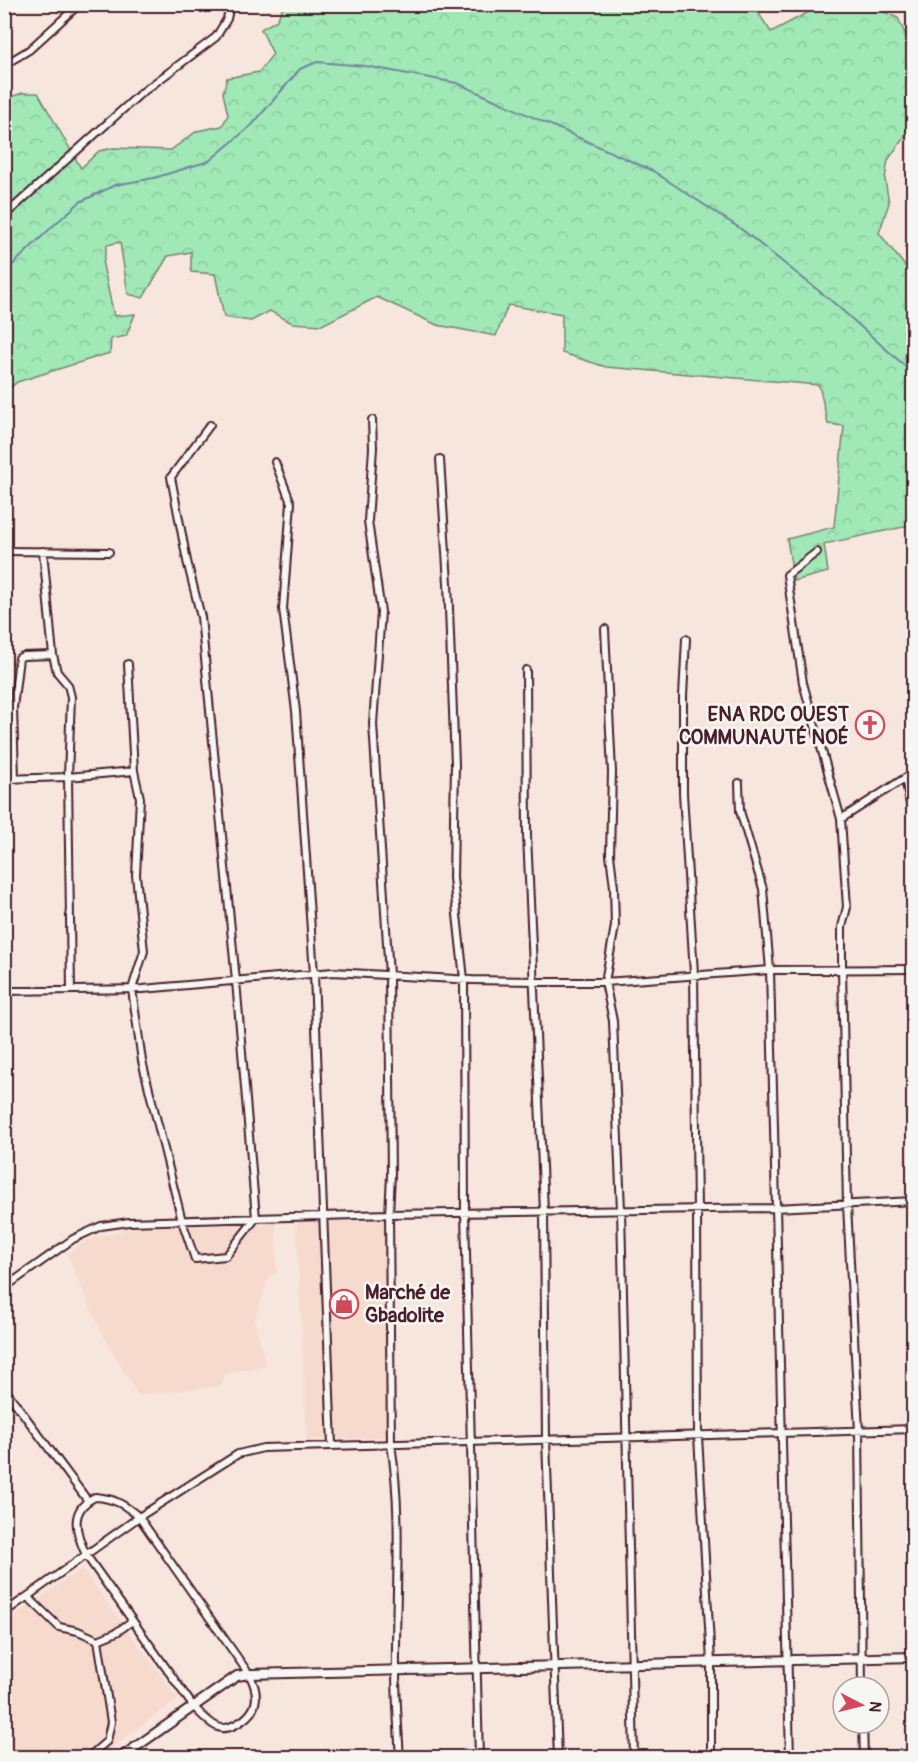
<svg xmlns="http://www.w3.org/2000/svg" width="918" height="1762" viewBox="0 0 918 1762" font-family="Pangolin,sans-serif">
<style>
.built{fill:#f6dace}
.forest{fill:url(#forest-crowns);stroke:#758470;stroke-width:1.5}
.lines{fill:none;stroke-linecap:round;stroke-linejoin:round}
.stream{stroke:#71869f;stroke-width:2}
.minor-casing{stroke:#4a1f2b;stroke-width:10}
.tertiary-casing{stroke:#4a1f2b;stroke-width:12}
.minor{stroke:#f6f6f2;stroke-width:6}
.tertiary{stroke:#f6f6f2;stroke-width:8}
.labels{text-anchor:middle;dominant-baseline:central;stroke-width:5;stroke-linejoin:round;paint-order:stroke}
.poi-label{font-size:20px;font-weight:bold;fill:#4a1f2b;stroke:#f6f6f2;text-anchor:end}
</style>
<defs>
<pattern id="forest-crowns" width="20" height="18" patternUnits="userSpaceOnUse" patternTransform="scale(1.5)"><rect width="20" height="18" fill="#a0e8b6"/><path d="M2 6a3 3 0 1 1 6 0M12 15a3 3 0 1 1 6 0" fill="none" stroke="#8bc79d"/></pattern>
</defs>
<rect width="100%" height="100%" fill="#f6e6dd"/>
<filter id="ink" filterUnits="userSpaceOnUse"><feTurbulence type="fractalNoise" baseFrequency=".0167" numOctaves="2"/><feDisplacementMap in="SourceGraphic" scale="12" xChannelSelector="R" yChannelSelector="G"/><feConvolveMatrix kernelMatrix="1 2 1 2 8 2 1 2 1" color-interpolation-filters="sRGB"/></filter>
<g filter="url(#ink)">
<path class="built" d="M386,1218L389,1437L307,1440L296,1220Z
M276,1223L277,1274L270,1275L254,1320L266,1365L225,1374L221,1386L138,1395L113,1353L92,1312L67,1254L87,1240L133,1228Z
M82,1568L178,1699L99,1757H5L4,1623Z"/>
<path class="forest" d="M284,5H753L771,32L822,5H869L898,18L913,51V114L910,129L888,160L885,179L889,203L879,233L913,276V525L824,544L828,572L794,581L787,539L834,527L844,426L828,424L819,385L606,367L562,353V314L508,305L496,336L437,325L377,297L322,325L292,323L270,311L251,321L224,317L215,274L191,272V252L168,256L143,298L128,294L120,242L107,245L103,265L114,316L135,314L126,336L111,339L110,353L17,382L5,393V99L22,93H38L81,168L99,151L114,148L171,150L197,131L222,126L228,115L223,93L227,78L259,72L273,54L261,29L277,20Z"/>
<g class="lines">
<path class="stream" d="M4,273L54,225L80,202L115,185L154,178L209,161L252,125L300,69L317,62L365,66L457,83L653,171L741,229L834,303L914,374"/>
<g class="minor-casing">
<path id="minor" d="M4,65L29,50L74,9L75,4
M4,216L140,94L216,37L227,19L230,4
M372,420L373,448L368,521L381,612L373,724L389,975L391,1175L389,1214L391,1444C403,1519 395,1595 396,1670C396,1699 398,1728 400,1758
M440,459L448,583L455,764L453,878L464,979L465,1213L479,1758
M275,462L291,503L283,609L296,711L314,974L332,1446
M4,551L109,552
M43,551L53,655L57,672L68,685L71,697L68,777L71,990
M817,552L787,575L803,683L841,819L847,907L842,927V969L847,1205L859,1431L862,1687
M605,629L612,772L610,855L614,887L615,926L605,982L613,1021L621,1210L634,1758
M686,639L683,696V793L694,974L697,1209L698,1436L711,1662V1758
M128,664L134,771L140,798L136,875L144,951L132,989L142,1061L182,1221L195,1259L226,1256L256,1218L236,981L201,617L187,561L171,477L210,425
M526,670L527,835L544,1211L546,1440L558,1758
M4,779L68,777L134,771
M15,779L13,708L19,658L23,656L53,655
M739,783L740,811L763,889L770,970L790,1758
M841,819L905,778L914,825
M4,991L143,989L333,972L472,980L605,982L770,970L914,969
M4,1288L73,1239L101,1226L129,1222L389,1214L775,1208L914,1201
M4,1388L88,1501
M95,1497C114,1498 125,1505 139,1517L249,1674C259,1692 260,1710 240,1722C235,1725 229,1729 222,1728C212,1727 200,1713 193,1706L86,1555C76,1533 68,1510 95,1497Z
M28,1597L59,1627L78,1631L98,1640
M4,1613L139,1517L238,1454L263,1448L914,1429
M863,1723L864,1758
M95,1758L92,1754L107,1741L111,1722L98,1640L117,1632L132,1621"/>
</g>
<g class="tertiary-casing">
<path id="tertiary" d="M120,1758L237,1676L249,1674L914,1657"/>
</g>
<use href="#minor" class="minor"/>
<use href="#tertiary" class="tertiary"/>
</g>
</g>
<defs>
<g id="church-ring" transform="scale(1.5)"><circle r="9.5" fill="#f6f6f2" stroke="#d1495b" stroke-width="1.5"/><path d="M-1.2-6h2.4v3.5h3.3v2.4h-3.3V6h-2.4V-.1h-3.3v-2.4h3.3Z" fill="#d1495b"/></g>
<g id="shop-ring" transform="scale(1.5)"><circle r="9.5" fill="#f6f6f2" stroke="#d1495b" stroke-width="1.5"/><path d="M-5-2.5h2.3a2.7 3.5 0 0 1 5.4 0H5L5.5 6h-11ZM-1.5-2.5h3a1.5 2.3 0 0 0-3 0Z" fill="#d1495b"/></g>
</defs>
<g fill-rule="evenodd">
<use href="#church-ring" x="870" y="725"/>
<use href="#shop-ring" x="344" y="1304"/>
</g>
<g class="labels">
<g class="poi-label">
<text x="849" y="714">ENA RDC OUEST<tspan x="849" dy="23">COMMUNAUTÉ NOÉ</tspan></text>
<text x="365" y="1292" text-anchor="start">Marché de<tspan x="365" dy="23">Gbadolite</tspan></text>
</g>
</g>
<rect width="918" height="1762" fill="none" stroke="#f6f6f2" stroke-width="24"/>
<rect x="12" y="12" width="894" height="1738" fill="none" stroke="#4a1f2b" stroke-width="2" filter="url(#ink)"/>
<g transform="translate(861 1705) rotate(97)"><circle r="28" fill="#f6f6f2" stroke="#b1a0a2" stroke-width="1.5"/>
<path d="M0-4.5L10 22L0 15L-10 22Z" fill="#d1495b"/>
<text y="-9" font-size="16" font-weight="bold" text-anchor="middle" fill="#4a1f2b">N</text>
</g>
</svg>
